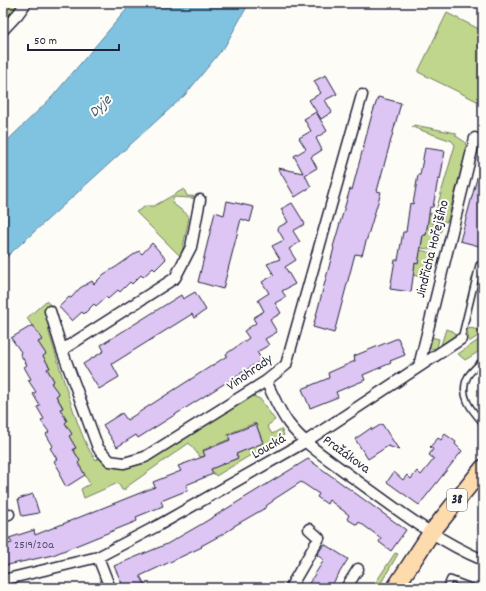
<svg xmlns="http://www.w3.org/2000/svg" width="486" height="591" viewBox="0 0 486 591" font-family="Dekko,sans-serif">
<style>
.green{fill:#c0d68c;stroke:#717c64}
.water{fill:#80c3e1;stroke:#5a839f}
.building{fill:#ddc5f4;stroke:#22223b}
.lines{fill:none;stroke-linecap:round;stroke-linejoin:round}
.lane-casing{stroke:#22223b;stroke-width:8}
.street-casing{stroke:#22223b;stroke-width:13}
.primary-casing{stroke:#22223b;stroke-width:19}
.lane{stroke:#fdfcf7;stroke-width:5}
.street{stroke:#fdfcf7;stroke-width:10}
.primary{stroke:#fedbac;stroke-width:16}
.labels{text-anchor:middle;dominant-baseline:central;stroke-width:4;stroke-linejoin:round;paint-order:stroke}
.number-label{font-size:12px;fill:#514b69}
.shield{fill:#fdfcf7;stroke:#646373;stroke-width:1}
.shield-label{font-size:13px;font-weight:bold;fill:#22223b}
.street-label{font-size:14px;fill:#22223b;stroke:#fdfcf7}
.water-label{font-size:15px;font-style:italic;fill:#435a75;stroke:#fdfcf7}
</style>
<rect width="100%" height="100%" fill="#fdfcf7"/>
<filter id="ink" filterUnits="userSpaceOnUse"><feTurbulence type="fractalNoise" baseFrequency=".025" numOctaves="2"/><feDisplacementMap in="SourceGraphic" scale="8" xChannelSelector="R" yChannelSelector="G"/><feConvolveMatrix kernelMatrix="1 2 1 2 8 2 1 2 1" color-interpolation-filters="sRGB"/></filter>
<g filter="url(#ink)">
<path class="green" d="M3,3H19L3,23Z
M447,13L483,31V98L481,103L418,72Z
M414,125L456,133V136L465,142L467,148L447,222L433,219L432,223L442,227L436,250L421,248L423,235H426L429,213L435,214L455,145L452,141L412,127Z
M184,189L187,196L207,197L205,199L174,197L172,203L188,215L189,218L181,257L136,212L146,206H154Z
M420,250L436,254L428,279L413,275L415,263H418Z
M46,301L55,309L52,312L50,307L44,310L50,328L48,329C58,361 67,393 78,424C83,436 87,449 96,460L98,458C112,468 128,469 144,461L239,402L240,404L253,396L260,399L275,420L267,426L272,434L281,429L284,435L216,476L210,469L238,458L236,453L263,442L255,423L228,434L230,439L203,450L205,456L200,457L189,443L125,488V490H122L118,483L84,498L81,489L90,484L77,462L80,461L73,449L76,448L68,436L64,422L67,421L60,409L63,407L56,396L51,383L54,381L47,369L50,367L42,356L38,342L41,340L27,318Z
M469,328L480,330L478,336L469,342L467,331Z
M446,329L453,331L455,334L453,337L441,345Z
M431,337L439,339L437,348L429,349L428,347Z
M483,337V349L465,360L458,354Z
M395,553L398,554L378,588H372Z"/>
<path class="water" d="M132,3H249L225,46L185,95L3,260V145L52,97Z"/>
<path class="building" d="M326,75L337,94L325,100L332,112L321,119L309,100L321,93L314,81Z
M378,97L401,103L377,191L381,192L362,255L355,254L334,333L313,327L334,248L333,247L350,189L352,190L371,118Z
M316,112L327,131L316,138L322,150L311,157L317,168L305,175L311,187L295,197L278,168L303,173L294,156L306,149L299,138L311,131L304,119Z
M425,148L445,151L440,180L438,179L433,207H430L426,235H423L418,264L415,263L411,292L390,289L395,260H398L403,232H406L410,203L413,204L418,175H420Z
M480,167L483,168V247L460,241Z
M227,201L254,207L250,222L241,219L223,289L198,282L215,212L224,215Z
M292,203L305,224L293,231L300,242L289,249L296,260L285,267L295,284L282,291L286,297L275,303L281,313L270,320L277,332L265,339L269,345L257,352L262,360L138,438L136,435L117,447L103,425L122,413L127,420L227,356L226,354L249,338L244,331L256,323L253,318L264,311L258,300L269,293L262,282L274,275L267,264L280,259L272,246L284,240L277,228L288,222L281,209Z
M152,243L166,259L155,270L153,268L143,277L141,275L132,284L130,282L120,292L118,290L108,299L106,297L96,306L94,304L84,314L82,312L72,321L59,307L69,297L71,298L80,288L92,281L94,284L104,274L116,267L136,253L139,251L142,254Z
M195,292L206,310L194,318L192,314L112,364L119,377L99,389L83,364L104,351L101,345L181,295L183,299Z
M33,325L42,340L38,342L46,354L43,356L50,368L47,369L54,381L51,383L59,394L56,396L63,408L60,409L67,421L65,423L72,434L69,436L76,448L73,449L80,461L78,463L85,475L66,487L59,474L61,473L54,461L57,459L50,448L53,446L46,434L49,432L41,421L44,419L37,407L40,406L33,394L36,392L28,380L31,379L24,367L27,365L20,354L21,352L11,338Z
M398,338L405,355L390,361L391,363L363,375L365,380L336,392L338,397L310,408L302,389L329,378L328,373L355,361L354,356Z
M256,424L263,443L236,454L238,458L211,469L213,474L186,485L188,490L161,501L163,506L136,517L137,521L53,555L3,566V545L12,543L9,538L34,530L35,535L155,487L153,482L181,471L178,466L205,456L203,451L230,440L228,435Z
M382,424L399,450L388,446L368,459L355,439L371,428L372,430Z
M445,434L456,442L455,444L462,451L419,505L387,482L394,472L403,480L407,475L411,479L417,471L421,475L434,459L429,455L433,449L430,447L438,438L441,440Z
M308,459L406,530L391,551L379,542L381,538L359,522L357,525L347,519L349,515L329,500L327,504L317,497L319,494L301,482L273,500V501L266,506L267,507L234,526V527L223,534L201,546L202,547L140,576L147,588H124L114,566L167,544L200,525Z
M33,494L39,513L22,516L18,499Z
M324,544L348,559L330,588H306L324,560L317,555Z"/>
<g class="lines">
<g class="lane-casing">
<path id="lane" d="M461,339L479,265L483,266
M483,360C478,365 472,370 468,376C458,394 471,410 483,423
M446,588L450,579L474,588"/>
</g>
<g class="street-casing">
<path id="street" d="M3,30L18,14L26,3
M50,311L62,350L98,448L110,461L124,463L145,457L266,381L286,365L362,95
M62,350L175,278L191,247L200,200
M419,366L475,138
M266,381C273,395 279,411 289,424C306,446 330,460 352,477C394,507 435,540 483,560
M3,515L9,514
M98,557L110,588
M3,580L98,557L159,525L305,442L461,339
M290,588L319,538L309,529
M346,588L358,569"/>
</g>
<g class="primary-casing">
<path id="primary" d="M395,588L431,533L483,468"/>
</g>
<use href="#lane" class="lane"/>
<use href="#street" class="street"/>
<use href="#primary" class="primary"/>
</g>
</g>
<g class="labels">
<g class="number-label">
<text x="34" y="545">2519/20a</text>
</g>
<rect class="shield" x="447" y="489" width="20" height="22" rx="3"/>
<g class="shield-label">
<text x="457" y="500">38</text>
</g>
<g class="street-label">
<text transform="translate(433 249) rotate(-76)">Jindřicha Hořejšího</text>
<text transform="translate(250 373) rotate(-35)">Vinohrady</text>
<text transform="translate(269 447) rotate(-30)">Loucká</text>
<text transform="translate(346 455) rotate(36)">Pražákova</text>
</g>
<g class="water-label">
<text transform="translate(101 107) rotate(-44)">Dyje</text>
</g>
</g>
<rect width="486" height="591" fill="none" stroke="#fdfcf7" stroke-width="16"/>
<rect x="8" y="8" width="470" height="575" fill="none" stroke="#22223b" stroke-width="1.5" filter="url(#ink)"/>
<path d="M28 44v6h91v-6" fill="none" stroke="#22223b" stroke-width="2"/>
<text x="34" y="44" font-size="12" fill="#22223b" stroke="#fdfcf7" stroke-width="3" paint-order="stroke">50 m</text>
</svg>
